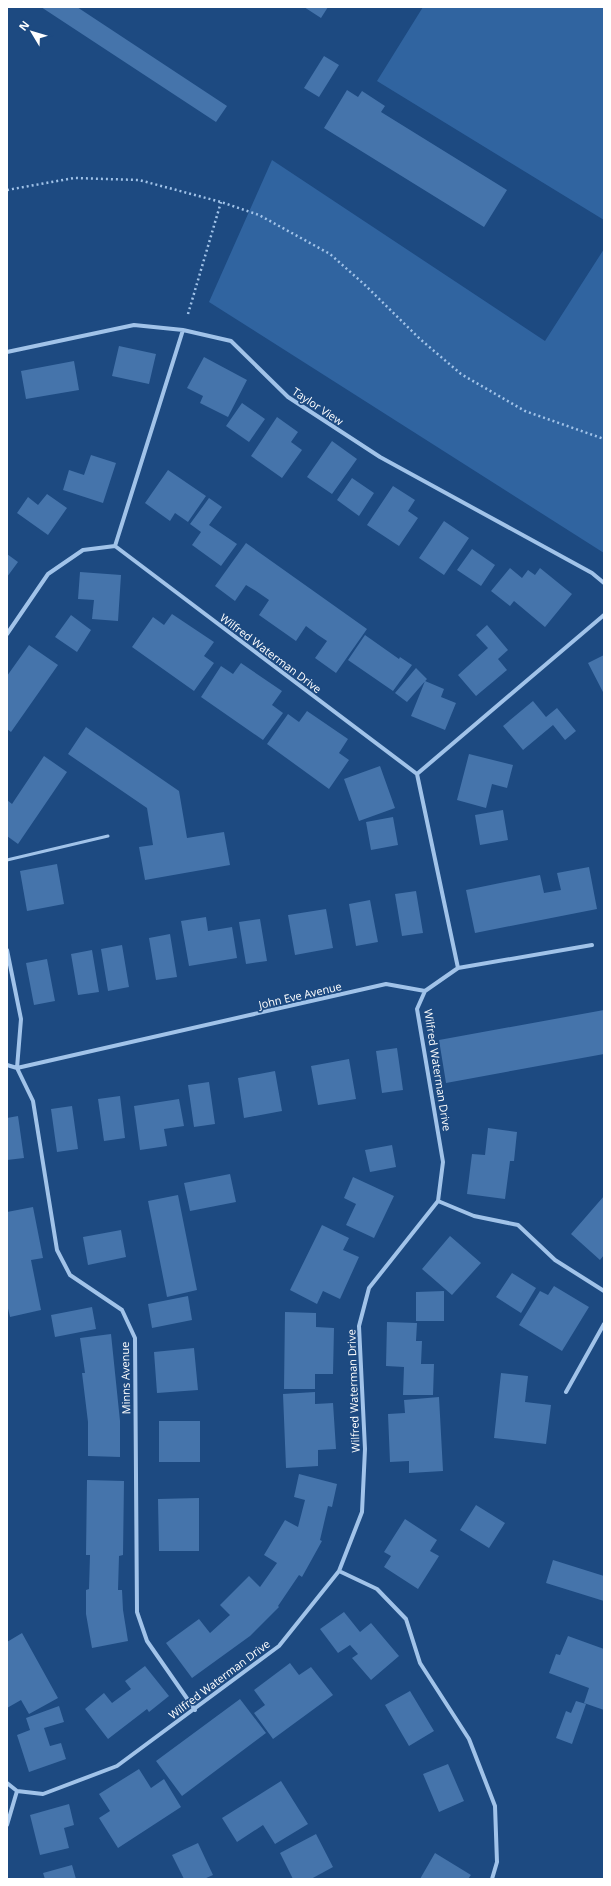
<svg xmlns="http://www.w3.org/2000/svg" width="611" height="1886" viewBox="0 0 611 1886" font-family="'Open Sans',sans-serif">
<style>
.green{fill:#3064a0}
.building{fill:#4574ab}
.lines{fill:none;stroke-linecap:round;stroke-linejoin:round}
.path{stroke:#a1c3e9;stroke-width:2.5;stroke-dasharray:2 3;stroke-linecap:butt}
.lane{stroke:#a1c3e9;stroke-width:3}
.street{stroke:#a1c3e9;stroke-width:4}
.labels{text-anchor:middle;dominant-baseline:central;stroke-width:3.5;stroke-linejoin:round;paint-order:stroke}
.street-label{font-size:11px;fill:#fff;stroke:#1d4a81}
</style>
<rect width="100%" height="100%" fill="#1d4a81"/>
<path class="green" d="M423,7H604V220L377,81Z
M272,160L545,341L604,249V553L209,302Z"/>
<path class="building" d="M41,7H77L227,106L216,122Z
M304,7H328L321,18Z
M324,56L339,65L319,97L304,88Z
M347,90L358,97L362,91L385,106L381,112L507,190L484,227L324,128Z
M119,346L156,354L149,384L112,376Z
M204,357L247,380L228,417L200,403L203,396L187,388Z
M74,361L79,390L26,399L21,371Z
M242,403L265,419L249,442L226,426Z
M277,417L298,432L291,442L302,450L282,478L251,456Z
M332,441L357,459L332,494L307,477Z
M91,455L116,463L103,503L63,490L69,470L84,475Z
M168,470L206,496L188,522L175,513L170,521L145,503Z
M352,478L374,493L359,516L337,500Z
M393,486L415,500L408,511L418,518L399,546L367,525Z
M47,494L67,508L48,535L17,513L28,497L38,505Z
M209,498L222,507L209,525L237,544L221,566L192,545L201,532L190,524Z
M444,521L469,538L444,575L419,558Z
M246,543L367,629L336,673L315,658L327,641L318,635L306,626L296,641L259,615L269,600L256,591L246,585L235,601L215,586Z
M472,549L495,565L481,586L457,570Z
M7,554L18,562L7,577Z
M510,568L522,578L528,570L535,575L540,568L572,594L545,627L514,601L510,606L491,591Z
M80,572L121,575L118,621L92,619L94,600L78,599Z
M172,614L214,642L204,656L214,663L194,691L132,647L153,617L164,625Z
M71,615L91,630L77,652L55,637Z
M487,625L508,650L498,659L507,670L476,696L458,675L488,648L476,635Z
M365,635L399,659L400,657L412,665L393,691L348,660Z
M29,645L58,665L11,732L7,729V676Z
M604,655V694L588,663Z
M241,663L282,691L272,705L283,713L263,740L201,697L221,666L233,674Z
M416,668L427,679L407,702L395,693Z
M425,681L444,689L441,697L456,703L445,730L411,716Z
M533,701L546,717L557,708L576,731L565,740L553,725L523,750L503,726Z
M307,711L348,739L339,753L349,760L329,789L267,744L288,714L299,722Z
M86,727L179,791L187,838L224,832L230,865L145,880L139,847L153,845L147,808L68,754Z
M469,754L513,765L507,788L492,784L486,808L457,800Z
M44,756L67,772L18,844L7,836V800L12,804Z
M380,766L395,808L359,821L344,779Z
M503,810L508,840L480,845L475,815Z
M393,817L398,845L371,850L366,822Z
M57,864L64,904L27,911L20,871Z
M589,867L597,909L475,933L466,890L540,875L544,893L561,890L557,873Z
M416,891L423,933L402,936L395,894Z
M370,900L378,942L356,946L349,904Z
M326,909L333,948L295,955L288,915Z
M206,917L208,931L232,927L237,958L189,966L181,921Z
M260,919L267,961L246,964L239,922Z
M170,934L177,977L156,980L149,938Z
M122,945L129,987L108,991L101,949Z
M92,950L99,992L78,995L71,954Z
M47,959L55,1001L34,1005L26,963Z
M604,1010V1054L446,1083L439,1040Z
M397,1048L403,1090L382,1093L376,1051Z
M349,1059L356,1099L318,1105L311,1066Z
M275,1071L282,1111L244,1118L238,1078Z
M209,1082L215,1124L194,1127L188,1085Z
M120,1096L125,1138L104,1141L98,1099Z
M179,1099L184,1126L164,1129L167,1146L140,1150L134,1106Z
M72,1106L78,1149L57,1152L51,1109Z
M18,1116L24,1158L7,1160V1118Z
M488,1128L517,1132L514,1161H510L505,1199L467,1194L472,1154L485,1155Z
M392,1145L396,1167L370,1172L365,1150Z
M230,1174L236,1202L190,1211L184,1183Z
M353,1177L394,1196L374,1238L346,1225L356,1204L344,1198Z
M178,1195L197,1290L167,1297L148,1201Z
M604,1196V1255L600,1260L571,1234Z
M33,1207L43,1258L31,1260L41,1310L10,1317L7,1304V1212Z
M322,1225L349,1238L343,1250L359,1257L340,1299L323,1291L317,1304L290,1290Z
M121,1230L126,1257L88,1265L83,1237Z
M450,1236L481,1263L452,1295L422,1269Z
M512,1273L536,1288L521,1313L496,1297Z
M554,1286L589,1307L562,1351L519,1325L540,1291L548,1295Z
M444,1291V1321H416V1292Z
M188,1296L192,1320L152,1328L148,1304Z
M92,1307L96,1329L55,1337L51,1315Z
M285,1312L316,1313V1327L334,1328L333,1374H315V1389H284Z
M387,1322L417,1323L416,1341H422L421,1364H434L433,1395H403L404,1367L386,1366Z
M111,1334L120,1421V1457L88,1456V1422L82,1373H85L80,1338Z
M194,1348L198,1390L157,1393L154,1352Z
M501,1373L528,1376L525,1402L551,1405L546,1444L494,1438Z
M315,1392V1404L333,1403L336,1449L318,1450V1466L286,1468L283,1394Z
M439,1397L443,1471L409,1473V1461L390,1462L388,1414L405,1413L404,1400Z
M159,1421H200V1462H159Z
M299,1474L337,1484L332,1507L328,1506L320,1540L322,1541L302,1577L299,1575L278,1606L279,1607L250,1636L192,1678L166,1643L199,1619L210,1633L230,1615L220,1605L249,1576L260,1587L277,1563L264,1555L285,1520L298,1527L305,1500L294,1497Z
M87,1480L124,1481L123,1555L119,1556L118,1590H122L123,1610L128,1641L92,1648L86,1614V1590L89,1589L90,1555H86Z
M199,1498V1551H159L158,1499Z
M476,1505L505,1523L489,1548L460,1530Z
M405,1519L437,1540L430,1551L439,1556L418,1589L384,1567L391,1556L384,1552Z
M553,1560L604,1576V1601L546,1583Z
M344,1612L360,1632L371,1623L399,1656L371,1680L352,1658L358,1654L350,1645L338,1653L320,1629Z
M22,1633L58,1698L29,1714L21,1700L7,1708V1642Z
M568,1636L604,1649V1710L584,1703L589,1688L549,1673L556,1654L560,1655Z
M290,1663L299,1675L311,1667L333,1695L273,1739L254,1713L265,1705L254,1690Z
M145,1666L169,1696L149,1712L147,1709L108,1739L85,1709L104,1693L112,1703L131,1689L125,1681Z
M410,1691L434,1731L409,1746L385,1705Z
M240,1699L266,1733L182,1796L156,1761Z
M576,1701L586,1704L572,1744L556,1738L566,1711L571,1713Z
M59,1706L64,1722L44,1728L50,1746L61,1743L66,1759L29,1772L17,1735L30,1730L26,1718Z
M448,1764L464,1801L439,1812L423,1774Z
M139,1769L151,1788L164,1779L181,1807L118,1848L99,1818L110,1811L99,1794Z
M281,1781L308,1824L275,1844L263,1825L237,1842L222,1818Z
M69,1804L74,1825L64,1828L69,1848L40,1855L30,1815Z
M316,1834L333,1867L311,1879H293L280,1853Z
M198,1843L213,1875L204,1879H184L172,1855Z
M435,1853L471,1875L468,1879H420Z
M72,1865L76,1879H45L43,1873Z"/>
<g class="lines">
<path class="path" d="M7,190L74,178L139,180L221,202L259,215L330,254L365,285L420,339L461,374L525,411L604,439
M188,314L221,202"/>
<path class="lane" d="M7,860L108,836"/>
<path class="street" d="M7,352L134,325L183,330L231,341L288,397L380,457L592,573L604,583
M115,546L183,330
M7,634L48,574L83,550L115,546L417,774L458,968
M417,774L604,615
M7,950L21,1019L17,1068L33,1101L57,1250L70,1275L122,1310L135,1338L137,1612L147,1641L195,1710
M7,1065L17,1068L386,984L425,991L458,968L592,945
M438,1201L474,1216L518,1225L555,1260L604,1291
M566,1392L604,1324
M339,1571L377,1589L406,1619L420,1663L469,1739L495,1806L497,1862L492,1879
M7,1783L17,1791L43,1794L117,1766L279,1646L339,1571L362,1512L365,1449L359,1326L369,1288L438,1201L443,1162L417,1009L425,991
M7,1825L17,1791"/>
</g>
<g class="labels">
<g class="street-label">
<text transform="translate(318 406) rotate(34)">Taylor View</text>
<text transform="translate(271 653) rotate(37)">Wilfred Waterman Drive</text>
<text transform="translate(300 995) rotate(-13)">John Eve Avenue</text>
<text transform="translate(438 1070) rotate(81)">Wilfred Waterman Drive</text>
<text transform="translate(125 1378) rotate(-91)">Minns Avenue</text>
<text transform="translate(353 1391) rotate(-92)">Wilfred Waterman Drive</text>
<text transform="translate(219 1679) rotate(-37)">Wilfred Waterman Drive</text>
</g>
</g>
<rect width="611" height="1886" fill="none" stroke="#ffffff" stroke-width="16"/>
<g transform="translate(32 32) rotate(308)" stroke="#1d4a81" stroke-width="3" paint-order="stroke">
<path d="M0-3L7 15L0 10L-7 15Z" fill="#ffffff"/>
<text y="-6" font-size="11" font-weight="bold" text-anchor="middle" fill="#ffffff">N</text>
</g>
</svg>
